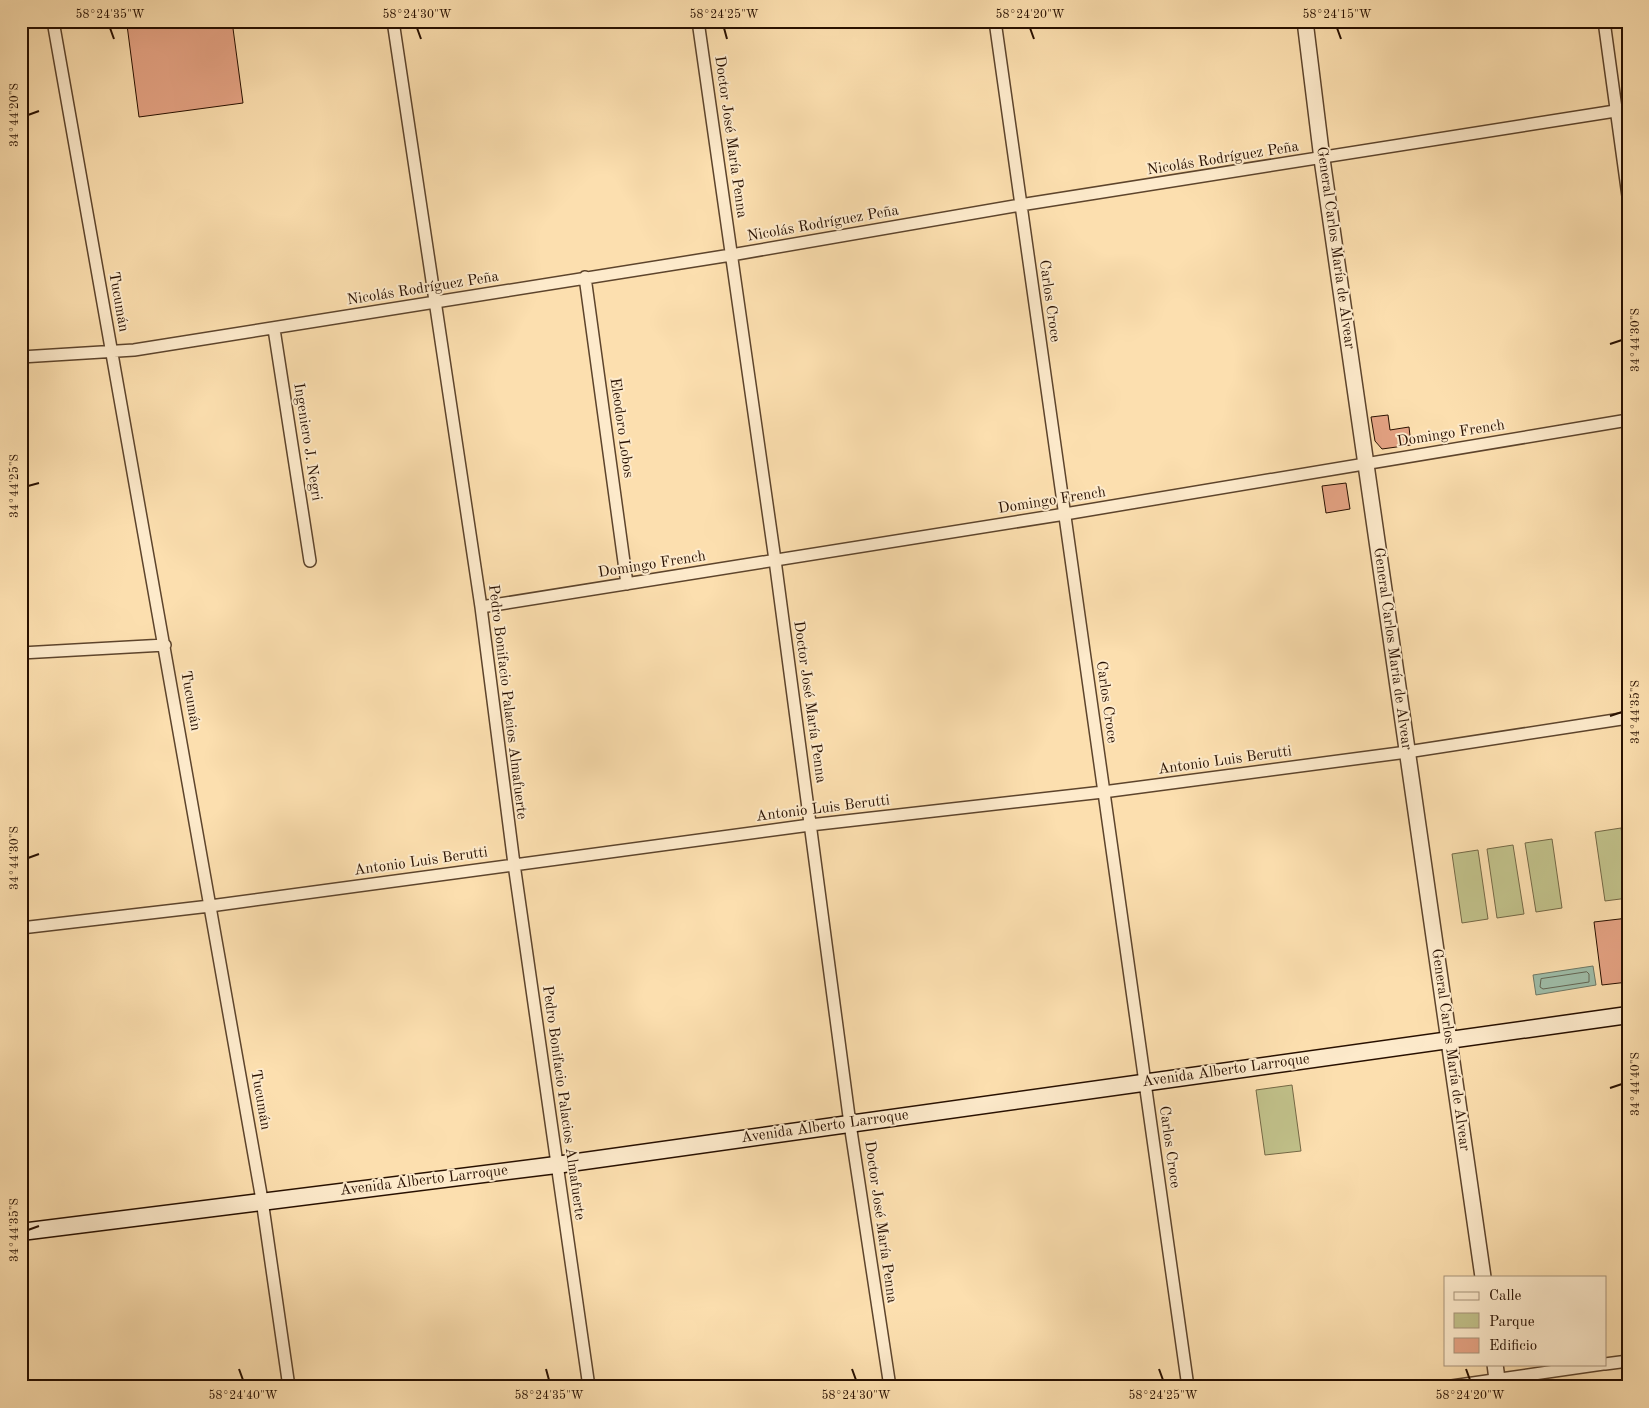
<svg xmlns="http://www.w3.org/2000/svg" width="1649" height="1408" viewBox="0 0 1649 1408" font-family="'Old Standard TT',serif">
<style>
.green{fill:#c1c18a;stroke:#746845}
.water{fill:#9fbda8;stroke:#6f7865}
.lines{fill:none;stroke-linecap:round;stroke-linejoin:round}
.shore{stroke:#646654;stroke-width:1}
.building{fill:#e5a384;stroke:#281000}
.minor-casing{stroke:#5d442c;stroke-width:14}
.tertiary-casing{stroke:#5d442c;stroke-width:18}
.secondary-casing{stroke:#281000;stroke-width:19}
.minor{stroke:#fdeacb;stroke-width:11}
.tertiary{stroke:#fdeacb;stroke-width:15}
.secondary{stroke:#fdeacb;stroke-width:16}
.ticks{fill:none;stroke:#281000;stroke-width:2}
.labels{text-anchor:middle;dominant-baseline:central;stroke-width:4;stroke-linejoin:round;paint-order:stroke}
.street-label{font-size:15px;fill:#281000;stroke:#fdeacb}
.neatline{fill:none;stroke:#281000;stroke-width:2}
.ticks-label{font-size:12px;text-anchor:middle;fill:#281000}
</style>
<rect width="100%" height="100%" fill="#fcdfaf"/>
<filter id="stains"><feTurbulence type="fractalNoise" baseFrequency=".004" numOctaves="4"/><feColorMatrix values="0 0 0 0 .2 0 0 0 0 .09 0 0 0 0 .02 0 0 0 .5 -.17"/></filter>
<radialGradient id="worn" r=".72"><stop offset=".6" stop-color="#630" stop-opacity="0"/><stop offset="1" stop-color="#630" stop-opacity=".3"/></radialGradient>
<path class="green" d="M1621,828L1628,871V898L1605,901L1595,832Z
M1552,839L1562,908L1536,912L1525,843Z
M1513,845L1524,914L1497,918L1487,849Z
M1478,850L1488,919L1462,923L1452,854Z
M1292,1085L1301,1151L1265,1155L1256,1090Z"/>
<path class="water" d="M1593,966L1596,985L1536,995L1533,975Z"/>
<g class="lines">
<path class="shore" d="M1587,972L1589,974V982L1543,989L1540,987L1541,979Z"/>
</g>
<path class="building" d="M158,21H232L243,103L139,117L127,25Z
M1388,415L1390,430L1409,427L1411,445L1382,449L1375,441L1371,417Z
M1346,483L1350,509L1326,513L1322,486Z
M1628,918V982L1602,985L1594,922Z"/>
<g class="lines">
<g class="minor-casing">
<path id="minor" d="M53,21L262,1200L289,1387
M393,21L481,607L514,864L589,1387
M698,21L775,560L850,1124L890,1387
M995,21L1188,1387
M1604,21L1628,196
M585,277L627,584
M274,329L310,561
M21,357L134,350L731,255L1020,205L1628,109
M481,607L1065,514L1628,420
M21,653L165,645
M21,928L210,906L810,825L1103,792L1407,752L1628,718
M1605,1364L1628,1361
M1445,1387L1603,1364"/>
</g>
<g class="tertiary-casing">
<path id="tertiary" d="M1305,21L1322,159L1483,1277
M1495,1364L1498,1387"/>
</g>
<g class="secondary-casing">
<path id="secondary" d="M21,1232L556,1165L1628,1015"/>
</g>
<use href="#minor" class="minor"/>
<use href="#tertiary" class="tertiary"/>
<use href="#secondary" class="secondary"/>
</g>
<path class="ticks" d="M110,28L114,39M417,28L421,39M724,28L727,39M1030,28L1034,39M1337,28L1341,39M28,115L39,111M1610,344L1622,340M28,486L39,483M1610,716L1622,712M28,858L39,854M1610,1088L1622,1084M28,1230L39,1226M239,1369L243,1380M546,1369L549,1380M852,1369L856,1380M1159,1369L1163,1380M1466,1369L1470,1380"/>
<g class="labels">
<g class="street-label">
<text transform="translate(730 137) rotate(82)">Doctor José María Penna</text>
<text transform="translate(1223 159) rotate(-9)">Nicolás Rodríguez Peña</text>
<text transform="translate(823 224) rotate(-10)">Nicolás Rodríguez Peña</text>
<text transform="translate(1335 248) rotate(82)">General Carlos María de Alvear</text>
<text transform="translate(423 289) rotate(-9)">Nicolás Rodríguez Peña</text>
<text transform="translate(1049 301) rotate(82)">Carlos Croce</text>
<text transform="translate(118 302) rotate(80)">Tucumán</text>
<text transform="translate(621 428) rotate(82)">Eleodoro Lobos</text>
<text transform="translate(1451 434) rotate(-9)">Domingo French</text>
<text transform="translate(307 442) rotate(81)">Ingeniero J. Negri</text>
<text transform="translate(1052 501) rotate(-9)">Domingo French</text>
<text transform="translate(652 565) rotate(-9)">Domingo French</text>
<text transform="translate(1392 649) rotate(82)">General Carlos María de Alvear</text>
<text transform="translate(190 701) rotate(80)">Tucumán</text>
<text transform="translate(507 702) rotate(83)">Pedro Bonifacio Palacios Almafuerte</text>
<text transform="translate(809 702) rotate(82)">Doctor José María Penna</text>
<text transform="translate(1106 702) rotate(82)">Carlos Croce</text>
<text transform="translate(1225 761) rotate(-8)">Antonio Luis Berutti</text>
<text transform="translate(823 809) rotate(-7)">Antonio Luis Berutti</text>
<text transform="translate(421 862) rotate(-8)">Antonio Luis Berutti</text>
<text transform="translate(1450 1050) rotate(82)">General Carlos María de Alvear</text>
<text transform="translate(1226 1071) rotate(-8)">Avenida Alberto Larroque</text>
<text transform="translate(260 1100) rotate(80)">Tucumán</text>
<text transform="translate(563 1103) rotate(82)">Pedro Bonifacio Palacios Almafuerte</text>
<text transform="translate(825 1127) rotate(-8)">Avenida Alberto Larroque</text>
<text transform="translate(1169 1147) rotate(82)">Carlos Croce</text>
<text transform="translate(424 1181) rotate(-7)">Avenida Alberto Larroque</text>
<text transform="translate(880 1222) rotate(82)">Doctor José María Penna</text>
</g>
</g>
<rect width="1649" height="1408" fill="none" stroke="#fcdfaf" stroke-width="55"/>
<rect x="1444" y="1276" width="162" height="90" fill="#fdeacb" stroke="#a8937a"/>
<rect x="1454" y="1292" width="25" height="8" fill="#fdeacb" stroke="#a8937a"/>
<text x="1489" y="1300" font-size="15" fill="#281000">Calle</text>
<rect x="1454" y="1313" width="25" height="15" fill="#c1c18a" stroke="#a8937a"/>
<text x="1489" y="1326" font-size="15" fill="#281000">Parque</text>
<rect x="1454" y="1338" width="25" height="15" fill="#e5a384" stroke="#a8937a"/>
<text x="1489" y="1350" font-size="15" fill="#281000">Edificio</text>
<rect x="28" y="28" width="1594" height="1352" class="neatline"/>
<g class="ticks-label">
<text x="110" y="18">58°24'35"W</text>
<text x="417" y="18">58°24'30"W</text>
<text x="724" y="18">58°24'25"W</text>
<text x="1030" y="18">58°24'20"W</text>
<text x="1337" y="18">58°24'15"W</text>
<text transform="translate(14 115) rotate(-90)" y="4">34°44'20"S</text>
<text transform="translate(1635 340) rotate(-90)" y="4">34°44'30"S</text>
<text transform="translate(14 486) rotate(-90)" y="4">34°44'25"S</text>
<text transform="translate(1635 712) rotate(-90)" y="4">34°44'35"S</text>
<text transform="translate(14 858) rotate(-90)" y="4">34°44'30"S</text>
<text transform="translate(1635 1084) rotate(-90)" y="4">34°44'40"S</text>
<text transform="translate(14 1230) rotate(-90)" y="4">34°44'35"S</text>
<text x="243" y="1399">58°24'40"W</text>
<text x="549" y="1399">58°24'35"W</text>
<text x="856" y="1399">58°24'30"W</text>
<text x="1163" y="1399">58°24'25"W</text>
<text x="1470" y="1399">58°24'20"W</text>
</g>
<rect width="100%" height="100%" filter="url(#stains)"/>
<rect width="100%" height="100%" fill="url(#worn)"/>
</svg>
